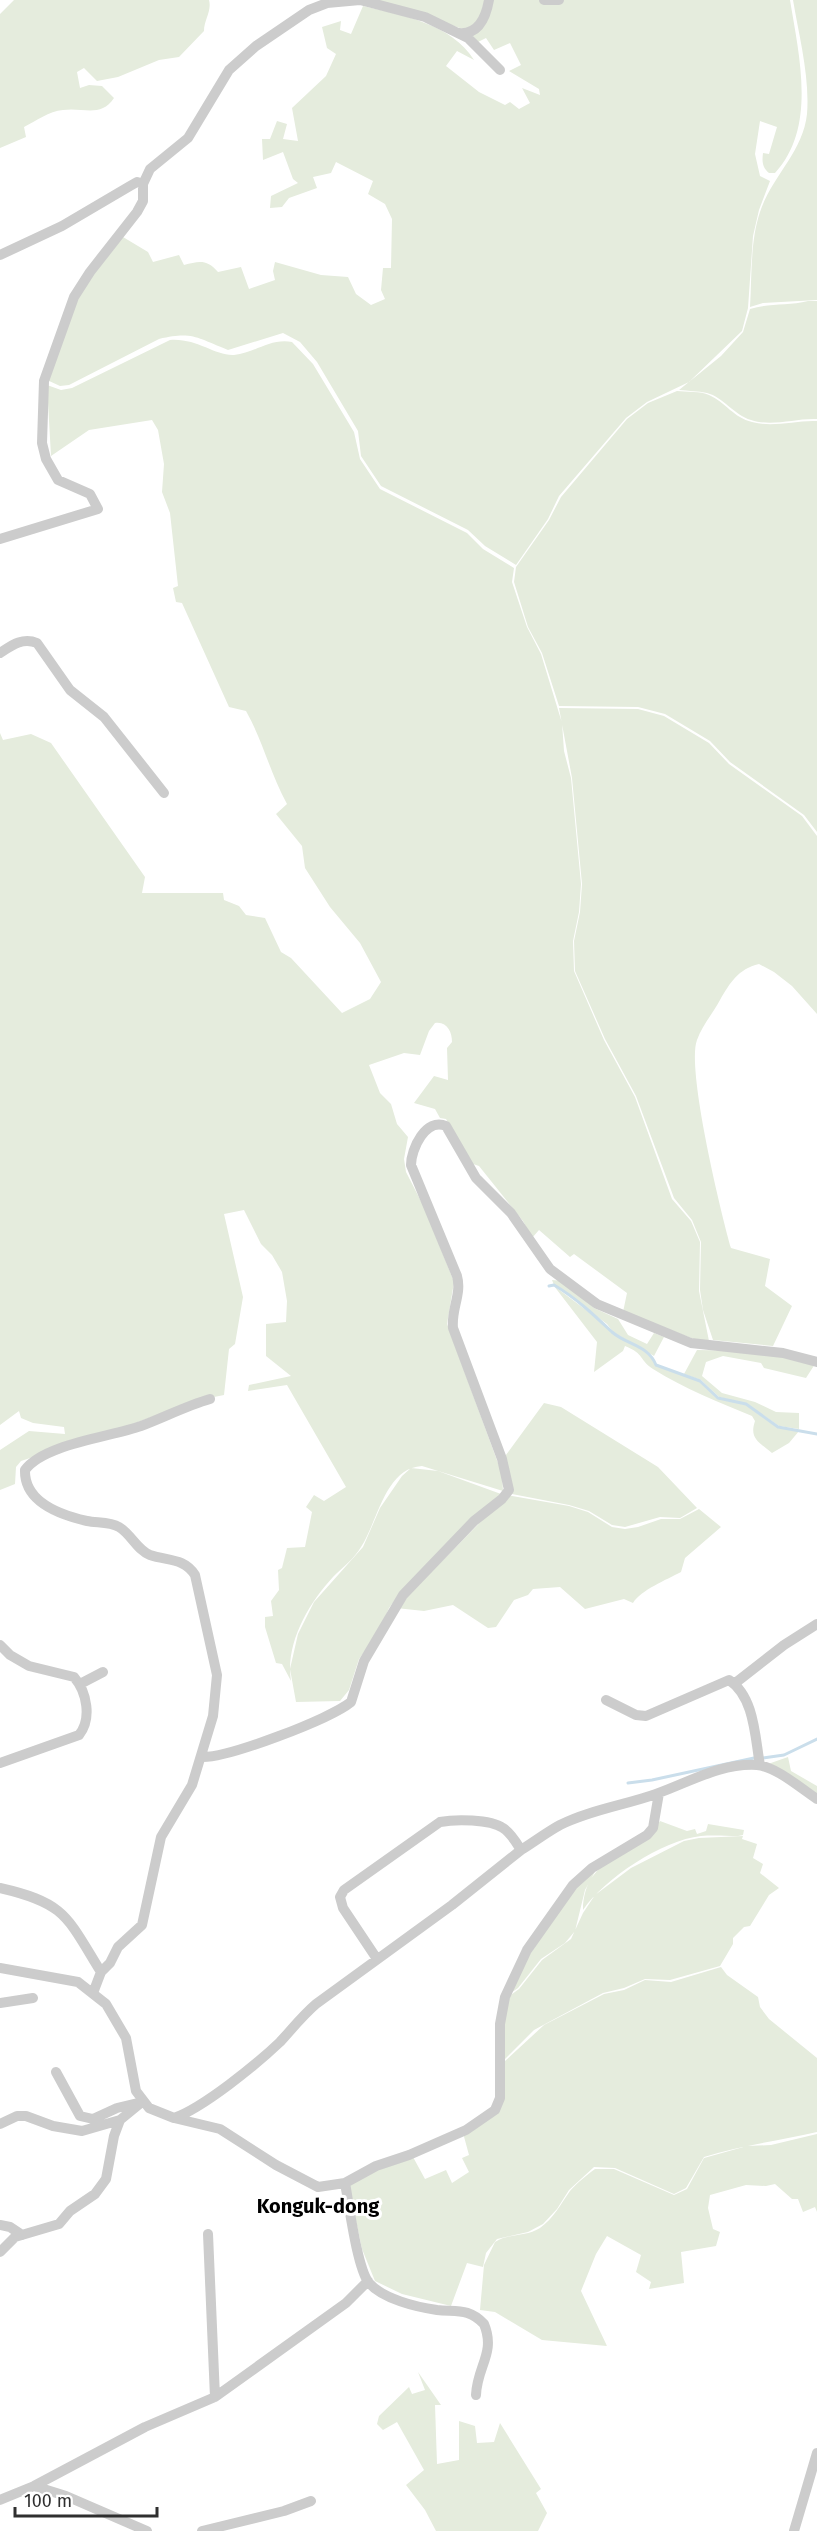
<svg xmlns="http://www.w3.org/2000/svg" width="817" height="2531" viewBox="0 0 817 2531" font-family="'Fira Sans',sans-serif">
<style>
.green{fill:#e5ecdd}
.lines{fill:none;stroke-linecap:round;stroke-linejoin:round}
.stream{stroke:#cadeeb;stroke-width:3}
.minor{stroke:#ccc;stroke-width:10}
.labels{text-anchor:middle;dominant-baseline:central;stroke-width:6;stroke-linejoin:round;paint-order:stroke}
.quarter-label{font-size:20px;font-weight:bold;fill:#000;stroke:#fff}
</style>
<rect width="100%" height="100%" fill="#fff"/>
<path class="green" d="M14,0H209C212,11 204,20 204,31L179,57L159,60L118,77L97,81L84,68L77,72L80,88L89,85L102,86L114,98C101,118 83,107 63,110C49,111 36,121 24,127L26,137L0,148V14Z
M375,0H486L481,18L466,30Z
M492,0H790C799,56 817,127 775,173H769C762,167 762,161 763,153L769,154L777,127L760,121L755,154L760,176L770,181L759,210L753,236L748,308L742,331L689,382L647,402L626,418L559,496L548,519L516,565L485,546L468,530L381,486L361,456L358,431L317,362L300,342L283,333L228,350C197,338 193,331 159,339L69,385L60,386L47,380L80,291L123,237L148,252L153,262L179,255L184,265C199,261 207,259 218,272L241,267L249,289L275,280L273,271L275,262L321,275L348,277L356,294L371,305L385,299L381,290L383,268H391L392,219L385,204L368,194L373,181L336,162L331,173L313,177L317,188L289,198L282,207L270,208L271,196L298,183L293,179L283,152L263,160L262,139H270L277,121L287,124L283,139L298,141L292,108L326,76L336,54L327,48L322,27L341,21L340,30L351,34L363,6C402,15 452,24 474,60L457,51L446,66L479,92L505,105L510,102L519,109L530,103L522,88L540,95L539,89L509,71L521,65L510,43L494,50L486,38L478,42L472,35Z
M793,0H817V300L763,303L750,307C752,276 750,242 760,212C772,176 803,152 807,114C810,77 799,36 793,0Z
M808,301H817V419C795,418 773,427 751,420C734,415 723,397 707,393C698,391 688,391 679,390L721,356L743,332L750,309C769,303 788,306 808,301Z
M170,340C197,338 215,356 234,355C255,353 270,338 292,342L313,364L354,432L360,459L380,489L467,533L483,549L514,568L512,582L527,627L541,654L562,723L564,751L571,778L581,884L579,912L573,941L574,971L604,1040L635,1097L672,1199L691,1221L700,1242L699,1291L709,1341L694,1339L623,1312L627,1293L574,1254L570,1257L539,1230L532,1238L523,1221L479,1166L470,1163L446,1119L440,1118L435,1109L414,1103L434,1076L448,1080L447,1048L452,1042C452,1032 447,1021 435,1023L429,1031L420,1055L404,1053L369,1065L380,1093L391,1104L397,1124L408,1137L404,1159L406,1172L425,1209L454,1282L447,1324L502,1474L503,1491L422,1466C385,1468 378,1521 361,1547C354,1559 343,1567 333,1577C308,1604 285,1644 291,1681L282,1664L276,1663L265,1627V1617L273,1616L271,1601L279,1590L278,1570L282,1568L287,1548L305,1547L312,1512L306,1507L314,1495L324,1501L346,1487L287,1385L248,1391L249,1385L291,1376L266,1356V1324L286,1322L287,1301L282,1272L272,1255L261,1244L244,1210L224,1214L243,1297L235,1344L229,1349L224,1395L194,1401L130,1425L21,1461L16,1467L15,1484L0,1490V1450L29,1431L65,1434L64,1427L33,1423L21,1418L19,1411L0,1425V733L3,740L31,734L51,743L145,877L142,893H223L224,900L239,906L246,915L265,918L281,952L291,958L342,1013L370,999L381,982L360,943L330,907L305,868L302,846L276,814L287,804C270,773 263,741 246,711L229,707L182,603L176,602L173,588L178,586L170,513L162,492L164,464L158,430L152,420L89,430L51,456L47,385L61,390L72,388Z
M677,391C686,392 701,391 709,395C725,402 734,418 752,422C774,428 795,420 817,421V832L804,815L730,762L710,741L665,714L638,707L559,706L542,653L528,627L514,582L516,567L549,520L561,497L627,419L648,403Z
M559,708L638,709L664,716L709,743L729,764L802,816L817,836V1014L792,986L774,972L759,964C738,969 730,983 720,1000C713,1013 702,1026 697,1040C686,1068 721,1213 731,1248L770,1259L765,1286L792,1306L773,1346L713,1340L703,1310L700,1290L701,1242L692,1220L674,1198L636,1096L605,1039L575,971L574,941L580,912L582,884L572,778Z
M552,1280L563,1281L594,1308L618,1319L628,1335L647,1344L654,1333L664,1337L654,1356L613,1332L607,1324L554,1285Z
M554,1286L606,1325C620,1343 646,1344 656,1366L700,1381L718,1398L746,1405L778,1428L799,1431L789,1443L772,1453C759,1442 749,1439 755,1421L752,1416C718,1402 685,1389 653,1369C639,1360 645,1354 625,1346L623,1351L594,1372L597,1342Z
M697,1350L751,1351L815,1364L806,1378L764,1368L761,1363L723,1356L706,1362L702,1376L722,1393L755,1402L776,1412L799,1413V1429L779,1426L747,1404L719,1397L701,1380L684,1374Z
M544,1403L561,1407L658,1467L697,1508L680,1518L660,1517L625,1527L612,1525L589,1511L569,1505L507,1493L503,1459Z
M411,1468L438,1471L501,1494L401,1592L389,1608L378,1633L359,1659L349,1690L340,1701L296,1702L290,1669L298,1634L314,1602L363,1547L380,1508L402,1476Z
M507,1495L569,1506L588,1512L612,1527L625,1529L638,1527L661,1519H680L699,1509L721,1527L685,1558L681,1572C666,1580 641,1590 633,1603L624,1599L585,1609L560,1587L533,1589L528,1595L514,1600L496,1627L488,1628L453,1605L424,1611L396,1608Z
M788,1757L791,1771L817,1786V1794L768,1764Z
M660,1821L687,1831L695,1829L697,1834L706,1831L708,1824L744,1830L743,1835L738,1836C726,1836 713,1835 701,1836C662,1840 604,1879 583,1910C584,1853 638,1857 660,1821Z
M743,1836L742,1839L757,1844L753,1858L763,1864L760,1873L779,1888L769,1895L750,1926L744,1927L733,1938V1944L720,1966L670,1980L645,1979L624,1988L603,1993L534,2030L504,2060L502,2023L508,1997L519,1989L542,1960L571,1939L583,1913L595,1895L631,1868L684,1841L699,1838Z
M598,1866L585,1890L575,1931L565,1943L541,1959L518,1988L508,1995L513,1981L574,1885Z
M721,1967L727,1975L758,1997L760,2007L769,2019L817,2058V2132C779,2141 741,2145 704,2157L686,2188L674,2194L615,2168L594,2167L569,2190L557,2209L543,2224L528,2232L497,2239L486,2253L483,2267L467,2263L451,2306L402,2294L375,2281L362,2249L348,2183L378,2167L413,2157L425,2179L446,2170L452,2183L469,2172L462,2158L469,2155L463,2133L493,2113L505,2061L544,2025L604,1994L624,1990L645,1980L671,1982Z
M817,2134V2212L815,2207L803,2212L798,2199H792L775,2184L766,2186L746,2185L710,2195L708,2208L713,2229L720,2232L716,2246L681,2252L684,2283L649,2289L651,2282L636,2272L641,2255L607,2236L596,2254L581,2291L607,2346L542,2340L495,2312L480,2310L484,2265L495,2242C509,2233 526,2237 540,2228C554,2218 560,2205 570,2191C577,2183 587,2175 595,2169H614L674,2195L687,2189L704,2158L747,2146L771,2145Z
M418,2372L441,2405H435L437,2464L459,2460V2421L475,2426L477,2443L494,2442L500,2423L541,2489L536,2493L547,2513L538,2531H436L425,2510L406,2485L424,2470L397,2422L383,2430L377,2424L379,2416L409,2387L412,2394L425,2390Z"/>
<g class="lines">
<path class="stream" d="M549,1286L554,1285C576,1298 594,1315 612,1332C627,1345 648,1345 656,1365L700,1381L718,1398L746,1404L778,1427L817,1434
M763,1758L784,1755L817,1739
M628,1783L652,1780L754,1758"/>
<path class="minor" d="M544,0H559
M459,33C479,35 486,17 489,0
M0,255L62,226L130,186L137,182L143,184
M0,539L98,509L90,494L58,480L46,459L42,443L44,381L74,297L90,272L137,212L143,201V184L150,169L188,138L229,70L256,46L309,10L327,3L360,0L425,17L468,38L500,70
M0,653C12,645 23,637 37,643L70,690L104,717L164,793
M0,1645L10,1655L29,1666L74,1677C87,1692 92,1719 79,1735L0,1763
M80,1684L103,1672
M734,1684L784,1645L817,1624
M606,1700L636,1715L646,1716L729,1680C755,1697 755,1739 760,1765
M202,1757C228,1758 330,1719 351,1702L364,1661L403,1595L474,1521L502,1499L509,1490L502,1459L453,1328C451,1309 462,1294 457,1276L411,1165C411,1149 426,1117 446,1126L476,1178L511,1213L550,1269L597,1304L691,1343L783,1353L817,1362
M521,1850C534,1842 547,1832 560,1825C590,1810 625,1805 656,1794C690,1782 720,1763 757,1765C777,1767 800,1788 817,1799
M0,1888C66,1903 67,1917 101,1972L93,1993
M0,1968L78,1982L106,2004L126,2038L136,2091L149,2108L174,2118C203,2108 257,2064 280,2042C292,2029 302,2016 316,2004L452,1905L521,1850C516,1842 511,1833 503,1828C490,1819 455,1819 440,1822L344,1890L340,1897L343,1908L377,1959
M101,1972L110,1963L118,1947L142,1925L161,1837L192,1785L213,1716L217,1675L195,1575C184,1558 168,1561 150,1555C137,1550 131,1534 119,1527C110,1522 97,1523 87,1521C60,1515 24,1502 25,1470C44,1444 110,1437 141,1426C165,1417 186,1406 210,1399
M0,2003L33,1998
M174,2118L220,2129L276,2165L318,2187L345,2183L376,2166L409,2155L466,2130L495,2110L500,2098V2024L505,1997L527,1950L573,1885L592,1868L647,1835L653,1828L659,1793
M0,2124L17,2116H26L53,2126L82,2131L120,2120
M345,2183C349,2204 357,2268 369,2283C383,2299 416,2307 437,2310C457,2312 469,2308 484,2324C496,2353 477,2366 476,2395
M0,2225L10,2227L22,2235
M0,2252L15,2237L59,2224L70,2211L95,2194L106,2179L114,2136L120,2120L142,2102L117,2108L93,2119L80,2116L56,2072
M215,2397L346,2303L368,2281
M34,2486L66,2496L147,2531
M0,2500L34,2486L145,2427L215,2397L208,2234
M202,2531L284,2511L311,2501
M794,2531L817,2453"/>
</g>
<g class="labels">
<g class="quarter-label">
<text x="318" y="2206">Konguk-dong</text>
</g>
</g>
<path d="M15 2507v9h142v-9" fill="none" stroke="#2f2f2f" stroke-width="3"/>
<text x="24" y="2507" font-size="18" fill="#2f2f2f" stroke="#ffffff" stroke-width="4.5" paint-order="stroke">100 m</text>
</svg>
